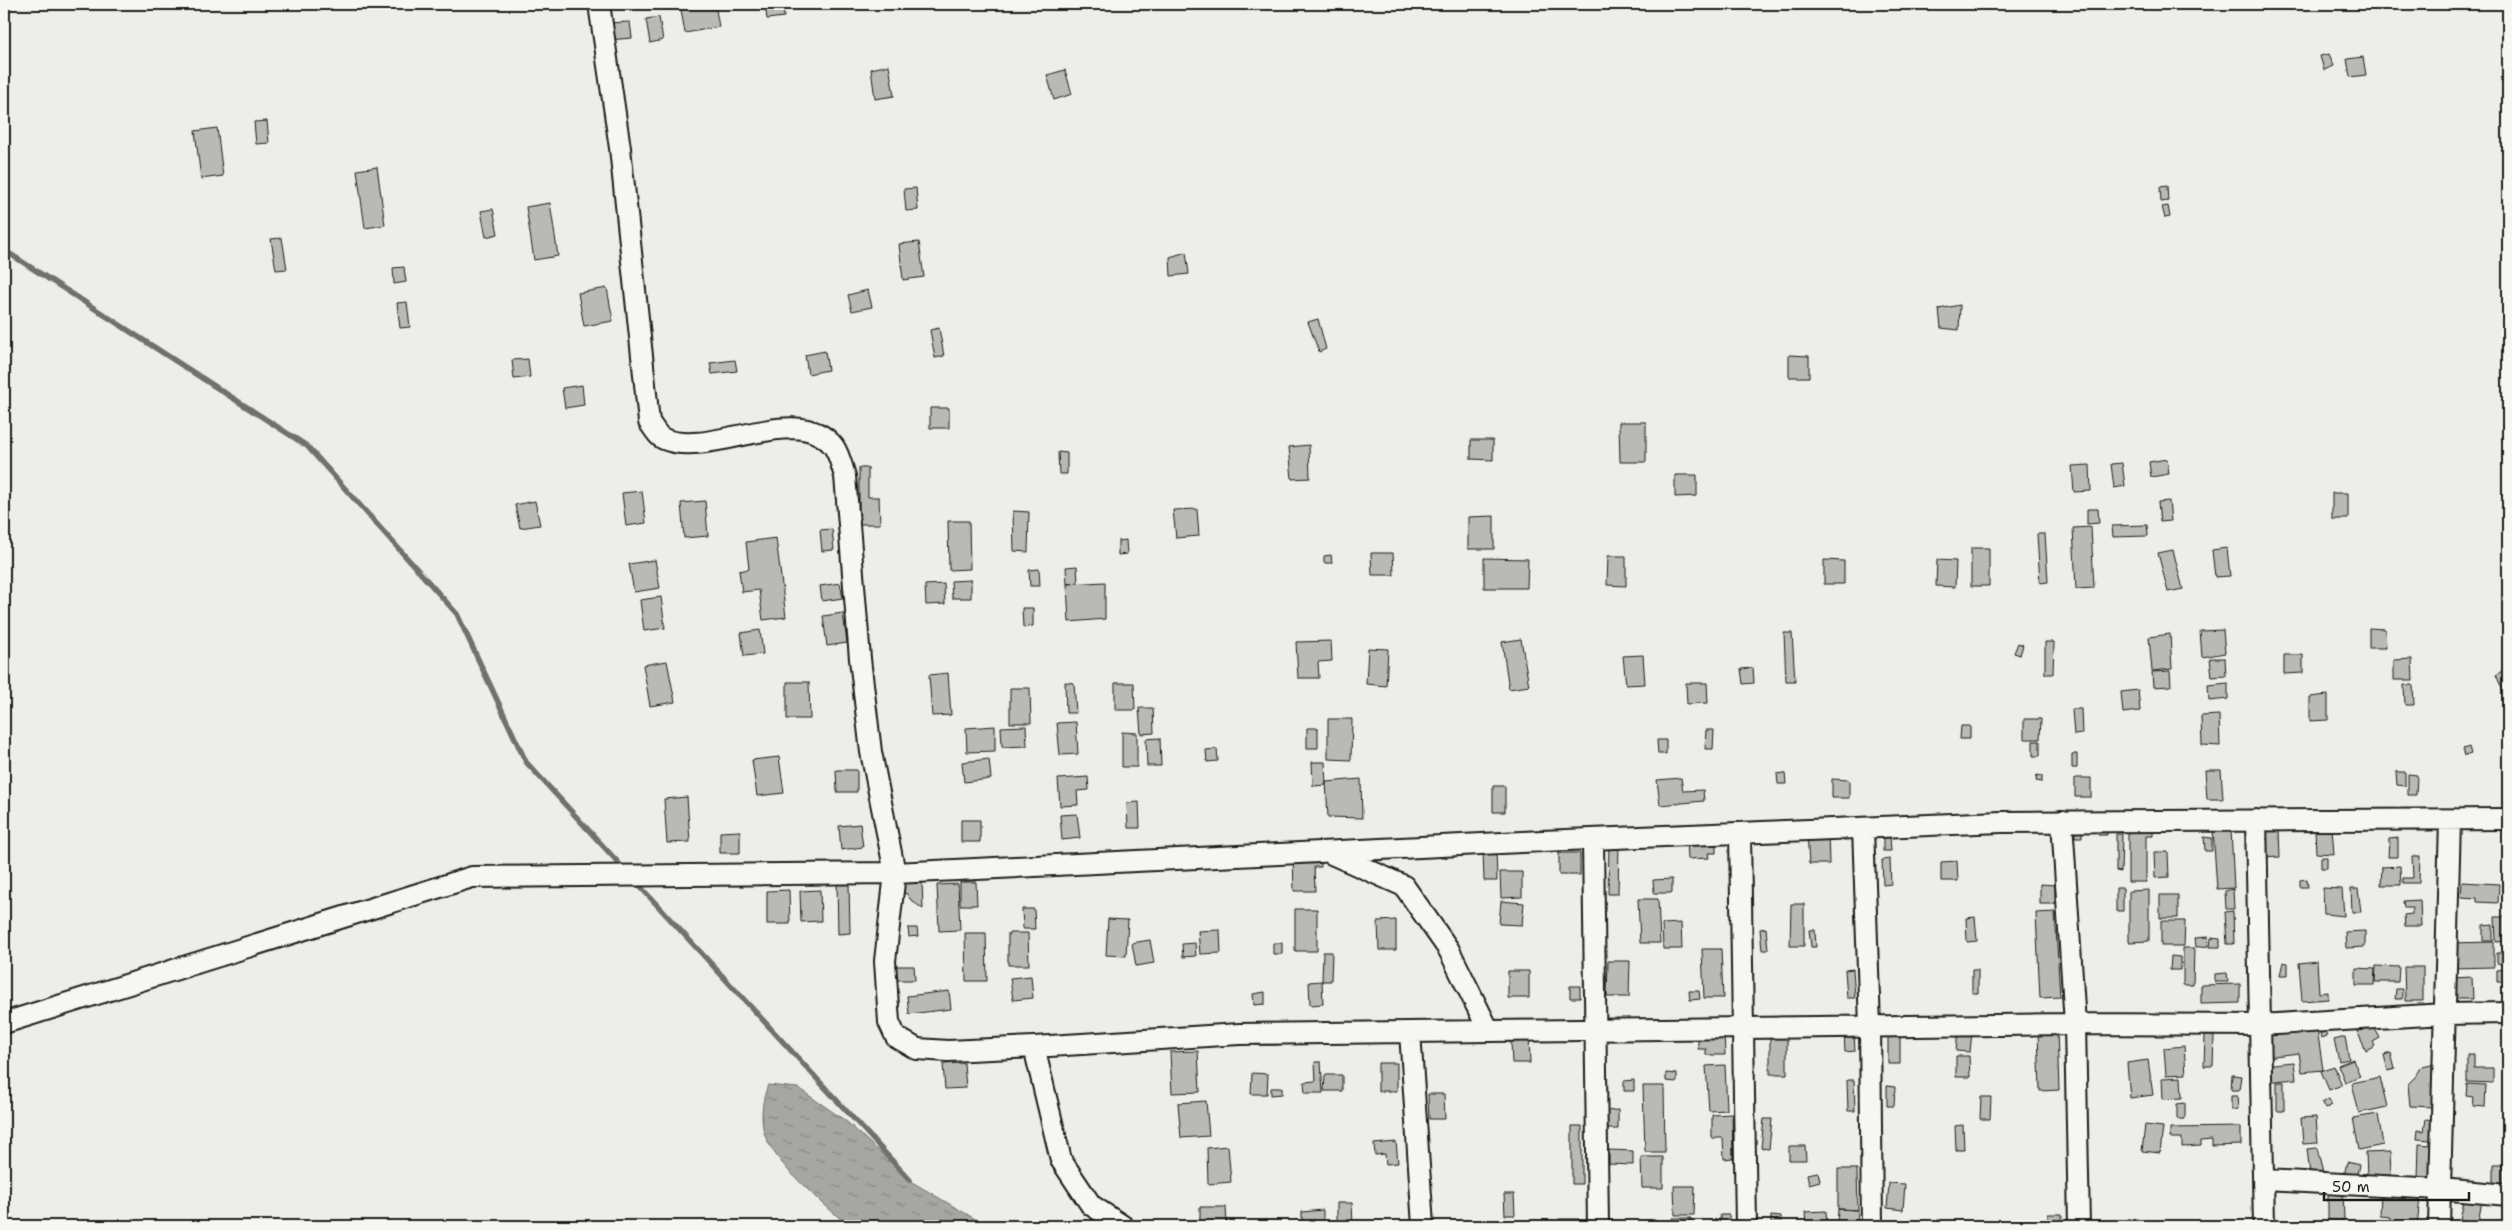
<svg xmlns="http://www.w3.org/2000/svg" width="2512" height="1230" viewBox="0 0 2512 1230" font-family="'Shantell Sans',sans-serif">
<style>
.water{fill:url(#water-ripples);stroke:#6f6f6d}
.lines{fill:none;stroke-linecap:round;stroke-linejoin:round}
.stream{stroke:#6f6f6d;stroke-width:5.5}
.building{fill:#b9b9b6;stroke:#1c1c1c}
.minor-casing{stroke:#1c1c1c;stroke-width:24}
.minor{stroke:#f6f6f2;stroke-width:20}
</style>
<defs>
<pattern id="water-ripples" width="26" height="14" patternUnits="userSpaceOnUse" patternTransform="scale(1.25)"><rect width="26" height="14" fill="#a6a6a3"/><path d="M2 4q2-2 4 0t4 0M15 11q2-2 4 0t4 0" fill="none" stroke="#868684"/></pattern>
</defs>
<rect width="100%" height="100%" fill="#edede9"/>
<filter id="ink" filterUnits="userSpaceOnUse"><feTurbulence type="fractalNoise" baseFrequency=".02" numOctaves="2"/><feDisplacementMap in="SourceGraphic" scale="10" xChannelSelector="R" yChannelSelector="G"/><feConvolveMatrix kernelMatrix="1 2 1 2 8 2 1 2 1" color-interpolation-filters="sRGB"/></filter>
<g filter="url(#ink)">
<path class="water" d="M768,1085L798,1088L846,1121L912,1182L987,1226H848C823,1202 780,1170 766,1138C759,1122 762,1100 768,1085Z"/>
<g class="lines">
<path class="stream" d="M4,250L307,446L457,614L526,762L626,871
M635,881L910,1180"/>
</g>
<path class="building" d="M646,4H660V7L647,9Z
M680,4H715L719,27L685,33Z
M765,4H783L784,17L767,19Z
M659,17L663,40L650,43L646,19Z
M630,22L632,38L608,40L607,23Z
M2329,54L2334,66L2324,70L2320,56Z
M2363,57L2366,75L2350,77L2347,59Z
M889,65L894,96L875,99L871,69Z
M1065,70L1072,94L1054,100L1047,75Z
M267,121L269,143L256,144L254,122Z
M217,128L223,176L201,179L195,131Z
M377,167L385,225L365,228L357,170Z
M2167,186L2168,201L2161,202L2160,187Z
M916,188L918,210L906,211L904,189Z
M550,203L558,256L534,260L526,207Z
M2168,206L2170,217L2165,218L2162,207Z
M493,209L498,234L486,237L481,211Z
M282,238L287,269L276,270L271,239Z
M919,242L924,277L903,280L899,244Z
M1186,252L1189,274L1171,276L1170,257Z
M404,267L406,282L394,284L393,268Z
M607,288L613,321L584,326L578,293Z
M868,290L872,307L852,311L848,295Z
M407,302L410,327L400,328L397,303Z
M1960,305L1959,330L1941,328L1939,309Z
M1318,319L1326,349L1319,352L1308,322Z
M939,328L944,356L935,358L930,330Z
M825,351L828,370L808,374L805,355Z
M1789,355L1809,356V377H1789Z
M528,359L530,377L514,379L512,360Z
M735,360L737,371L712,374L710,363Z
M582,385L584,405L565,408L562,388Z
M930,408H949V428H930Z
M1619,422H1646V462H1620Z
M1471,440H1493V460L1471,459Z
M1309,445L1310,478L1292,479L1289,447Z
M1058,452L1067,453V474H1059Z
M2167,459L2169,474L2151,477L2149,462Z
M2122,463L2125,486L2114,488L2111,464Z
M2090,465L2091,491L2074,492L2072,466Z
M859,468H868V497H879L880,524H859Z
M1675,475H1697V496L1675,497Z
M642,491L646,523L626,526L622,493Z
M2332,493H2348V519H2332Z
M535,501L540,525L520,528L515,505Z
M705,501L708,536L684,538L681,503Z
M2169,501L2171,521L2160,522L2158,502Z
M1197,509L1199,536L1176,538L1173,510Z
M2087,509H2098L2099,523L2087,524Z
M1013,511L1029,512L1028,552L1014,551Z
M1494,516V549H1468V517Z
M948,521H969L970,569L949,570Z
M2147,525L2148,536L2113,537L2112,526Z
M2091,527L2094,588L2076,589L2073,528Z
M832,529L834,550L822,551L820,530Z
M2037,534H2045L2048,582L2040,583Z
M776,538L786,617L763,620L759,590L742,592L739,571L749,569L746,542Z
M1126,540L1127,554L1118,555V541Z
M1971,548H1989V586H1971Z
M2227,548L2230,576L2215,577L2212,550Z
M2173,550L2183,589L2168,592L2158,553Z
M1371,553H1393L1394,575H1372Z
M1331,555L1332,563H1324V556Z
M1608,556H1626V586L1607,585Z
M1484,558L1528,559L1527,588H1484Z
M655,560L660,588L634,592L629,564Z
M1824,560L1844,561V584H1824Z
M1937,560L1956,561L1955,587L1936,586Z
M1077,566L1078,583L1067,584L1066,567Z
M1039,569L1040,586H1030L1029,570Z
M971,580V598H952L951,581Z
M1105,582V619L1069,622L1067,584Z
M840,583L843,598L822,601L820,586Z
M944,584L945,604L926,605L925,585Z
M661,597L665,628L644,631L640,600Z
M1022,608H1033V626L1023,627Z
M843,613L847,643L827,646L823,616Z
M2369,628L2385,629L2386,648H2369Z
M760,630L763,654L744,656L741,633Z
M2223,630L2225,653L2202,657L2200,631Z
M1784,633H1792L1795,681H1786Z
M2170,634L2172,669L2152,671L2149,637Z
M1521,639L1529,686L1509,689L1502,642Z
M1331,641L1332,661L1318,662L1319,678H1298L1296,642Z
M2045,642H2054L2053,674H2045Z
M2018,643L2023,645L2020,655L2014,653Z
M1368,648L1388,649L1386,686L1366,684Z
M1643,655L1645,684L1626,685L1623,656Z
M2284,655H2303V673L2284,674Z
M2210,658H2225L2226,676L2212,677Z
M2412,659L2413,680H2394V660Z
M667,661L675,702L650,706L643,665Z
M2508,667V693L2505,695L2496,675Z
M1753,668L1754,683L1743,684L1741,669Z
M2170,671L2171,686L2153,687L2152,672Z
M948,673L951,715L932,716L929,675Z
M787,682H809L810,719H787Z
M1065,682L1074,683L1076,713H1066Z
M1115,683H1134L1135,710H1115Z
M1686,683H1707L1708,703L1687,704Z
M2228,683V699L2209,701L2208,685Z
M2404,685H2413L2414,705H2405Z
M1010,688H1030L1031,723H1010Z
M2138,690L2140,711L2123,713L2121,692Z
M2328,695V720L2310,721V697Z
M1139,708H1153L1154,733L1141,734Z
M2072,709H2081L2082,734L2074,735Z
M2219,715L2220,746L2202,745L2201,716Z
M1328,719H1352L1351,760L1328,759Z
M2024,719H2041L2040,739H2024Z
M1076,722L1078,754L1060,755L1057,723Z
M995,726V751L967,752L966,728Z
M1026,726L1027,746L1002,747L1001,727Z
M1961,726H1970V739H1960Z
M1307,728H1318V748H1307Z
M1706,730H1714L1713,749H1705Z
M1122,732L1137,733V767H1122Z
M1160,738L1161,766H1147L1146,739Z
M1657,740H1666V754H1658Z
M2033,741H2040V756H2033Z
M2469,747L2471,754L2465,756L2463,749Z
M1217,749L1218,761L1207,762L1206,750Z
M2072,754H2077V768H2072Z
M779,757L784,793L757,796L752,760Z
M989,759L991,779L964,782L962,762Z
M1312,762H1325L1326,785L1313,786Z
M836,770H857V792H837Z
M2205,770H2221L2223,799H2207Z
M2396,772H2405V786L2397,785Z
M1785,773L1786,784H1778L1777,774Z
M2408,774L2417,775L2416,795H2408Z
M2037,775L2042,776V782L2036,781Z
M1088,777L1089,790L1077,791L1078,805L1060,806L1058,779Z
M1681,778L1683,791L1703,790L1704,801L1660,805L1657,780Z
M2075,778H2091V797H2075Z
M1361,779L1362,818L1328,817L1326,782Z
M1832,779L1849,780V798H1832Z
M1493,786H1505V812H1493Z
M687,797L690,842L667,843L664,799Z
M1139,802L1140,828H1128L1127,803Z
M1077,814L1080,838L1062,840L1060,815Z
M961,820H980V842H961Z
M860,824L863,847L841,850L839,826Z
M2332,828L2334,854L2316,853L2315,829Z
M2075,829H2082V837H2075Z
M2098,829H2107V835H2098Z
M2231,829L2234,888L2217,889L2213,830Z
M2261,829H2279L2280,857L2262,858Z
M2153,830V836H2146V882H2128V831Z
M740,831V853H720V832Z
M1828,833L1829,864H1809L1807,834Z
M2116,834H2122L2121,872L2116,871Z
M1890,837L1891,851H1883V838Z
M2204,837L2212,838V851H2205Z
M1716,838V853H1708L1709,858L1688,859L1687,839Z
M2398,838V857H2388L2389,839Z
M1609,842H1619L1618,894H1608Z
M1496,849L1497,881H1484L1483,850Z
M2154,852H2168L2169,877L2155,878Z
M1559,853H1580V875H1559Z
M2412,856H2420L2419,883H2403V878H2413Z
M1293,857H1321V867H1314L1315,891H1294Z
M2321,857H2327V868H2321Z
M1890,859L1891,884L1883,885L1882,860Z
M1957,861L1958,881H1941V862Z
M2400,866L2401,885H2381L2382,867Z
M1500,872H1522V897L1501,898Z
M1672,879V893H1654L1653,880Z
M2307,879L2308,887H2300V880Z
M922,880L923,909L911,900L906,893L897,897V883Z
M960,882H976L977,905H960Z
M2462,882L2499,884L2498,903L2477,902V898L2461,897Z
M837,883H849L850,933L838,934Z
M958,884L960,930L939,931L937,885Z
M2040,884L2055,885V904H2040Z
M2508,885V910H2506L2505,886Z
M2116,888H2123V911H2116Z
M2323,888L2342,889L2344,916L2324,914Z
M2233,889L2234,909H2226L2225,891Z
M2351,889H2358L2361,912H2352Z
M789,890L790,924H767V891Z
M820,890L821,921L801,922L800,891Z
M2149,890V941L2129,942V891Z
M2160,895H2178V918H2160Z
M1638,899H1658L1660,943H1640Z
M2420,900L2421,926H2405L2404,915L2412,914V908H2404L2403,901Z
M1501,901L1524,903L1522,925L1499,924Z
M1791,904H1804V946H1790Z
M1022,909H1034L1035,929H1023Z
M1295,909H1317V951H1295Z
M2233,911L2234,944H2227L2225,912Z
M2055,912L2060,997L2040,998L2036,913Z
M1975,917L1977,941L1967,942L1966,918Z
M2495,917H2508V941L2496,942Z
M1108,919L1128,920L1126,956L1106,955Z
M1396,920V950H1379L1378,921Z
M2161,921H2185L2184,946H2161Z
M1681,923L1682,949H1663L1662,924Z
M2493,924V941H2483V925Z
M908,928H917L918,936L909,937Z
M1766,928L1768,950H1762L1760,929Z
M1220,930L1221,953L1200,954L1198,931Z
M1809,930H1815L1816,947H1811Z
M2365,931V947L2346,948L2345,932Z
M965,933H986L987,981H966Z
M1008,933H1028L1029,965H1008Z
M2208,937L2209,946L2196,947L2195,938Z
M2211,938L2220,939V947H2210Z
M1150,940L1154,963L1136,966L1132,943Z
M2494,942V967L2451,968V943Z
M1195,943L1196,956L1183,957L1182,944Z
M1273,943H1282V954H1273Z
M2183,948H2194L2193,985H2183Z
M1702,949H1721L1723,998H1704Z
M1323,952H1332L1331,981H1322Z
M2497,953H2505V964L2497,963Z
M2171,956L2180,957V970H2170Z
M1608,961H1630L1629,997H1607Z
M2317,961L2319,993L2328,992V999L2302,1001L2299,963Z
M2283,962L2288,963V975H2280Z
M896,966H914L915,980H896Z
M2376,966L2399,967L2398,982H2375Z
M2404,967H2423V1001H2405Z
M2356,968L2375,969L2374,985H2356Z
M1853,969L1855,998H1847L1845,970Z
M2506,969V982H2497V970Z
M1972,970H1978V993H1972Z
M1508,971H1529V998H1508Z
M2227,973L2228,982H2215V974Z
M1031,976L1033,998L1013,1000L1010,978Z
M2472,977L2473,999H2454L2453,978Z
M1322,981L1323,1004L1310,1005L1309,982Z
M2240,984V1003L2201,1004V985Z
M1570,986H1580V998H1570Z
M2396,989H2402V999H2395Z
M949,991L951,1009L909,1014L907,996Z
M1689,991H1699L1700,999L1690,1000Z
M1265,992V1004L1254,1005L1253,994Z
M2374,1027L2380,1038L2373,1042L2375,1046L2366,1051L2357,1031Z
M2317,1028L2323,1070L2302,1072L2299,1053L2266,1057L2263,1035Z
M2057,1030L2059,1090L2040,1091L2038,1031Z
M2324,1030L2327,1036L2322,1038L2320,1032Z
M1958,1031L1972,1032L1970,1052L1956,1051Z
M1698,1032H1724L1725,1055H1706V1049H1698Z
M1844,1032H1854L1855,1051L1845,1052Z
M1529,1033L1530,1063H1512L1511,1042H1505L1504,1034Z
M1770,1034H1787V1074H1770Z
M2205,1036H2214L2213,1066H2204Z
M1278,1037L1279,1045H1255V1038Z
M1888,1037H1900V1064H1888Z
M2345,1037L2349,1059L2339,1061L2334,1040Z
M2184,1046L2186,1074L2166,1075L2164,1048Z
M1198,1051L1200,1092L1172,1093L1170,1052Z
M2391,1053L2395,1069L2388,1071L2384,1055Z
M2467,1054H2474V1068H2493V1083L2467,1082Z
M1956,1056H1969L1970,1077H1956Z
M2353,1059L2360,1076L2345,1082L2338,1065Z
M2148,1060L2153,1095L2130,1098L2127,1063Z
M2504,1061H2508V1080H2503Z
M1315,1062H1321L1323,1093H1305L1304,1082L1316,1081Z
M2294,1062L2296,1079L2265,1082L2263,1065Z
M964,1063L966,1088L945,1089L943,1064Z
M1378,1063H1397V1091H1378Z
M2435,1064L2434,1107L2410,1106L2408,1084L2416,1076L2419,1068Z
M1725,1065L1727,1110L1709,1111L1706,1066Z
M2334,1066L2342,1085L2329,1090L2321,1071Z
M1252,1073L1268,1074L1267,1094H1251Z
M1666,1073L1677,1074V1082L1666,1081Z
M1325,1075H1342V1091H1324Z
M2232,1075L2241,1076L2239,1090H2231Z
M2181,1077L2182,1098L2163,1099L2162,1078Z
M2380,1077L2387,1107L2359,1113L2352,1083Z
M1634,1080V1091H1624V1081Z
M1847,1080H1854L1855,1111H1848Z
M2277,1082H2284V1111H2277Z
M2467,1084L2486,1085L2485,1107L2473,1106L2474,1097L2466,1096Z
M1643,1086H1664L1665,1152H1645Z
M1887,1086L1895,1087L1894,1106H1887Z
M1271,1088H1282V1094L1271,1095Z
M1428,1094H1444L1445,1119H1429Z
M2231,1096H2237L2238,1109L2231,1110Z
M1981,1097H1991L1990,1119H1980Z
M2329,1099L2332,1105L2325,1109L2322,1103Z
M1206,1101L1209,1136L1181,1138L1178,1103Z
M2185,1103V1119H2177V1104Z
M1618,1110V1129H1607V1111Z
M1732,1114L1733,1158L1724,1159L1723,1138H1712V1115Z
M2378,1114L2383,1145L2359,1150L2353,1118Z
M2316,1117L2318,1143L2303,1144L2301,1118Z
M1764,1119H1772L1769,1149L1761,1148Z
M2426,1119L2433,1120L2431,1140L2417,1139L2418,1130L2424,1131Z
M1963,1125L1964,1150H1956L1955,1126Z
M2145,1125L2163,1127L2160,1153L2142,1151Z
M1572,1126H1582V1184H1572Z
M2241,1127V1145L2212,1146V1140L2201,1141V1146L2182,1147V1138H2170V1128Z
M1396,1142L1398,1163L1386,1164L1385,1154L1375,1155L1374,1144Z
M2419,1144L2431,1145L2430,1180L2418,1179Z
M1228,1146L1231,1182L1208,1184L1207,1148Z
M1789,1146H1805L1806,1160H1789Z
M2317,1148L2323,1172L2310,1174L2307,1149Z
M1609,1150L1633,1151V1165L1609,1164Z
M2390,1152L2391,1175L2367,1177L2366,1153Z
M1641,1157H1663V1188H1642Z
M2347,1162L2359,1165L2356,1179L2344,1176Z
M2494,1164H2503V1186H2494Z
M1838,1169H1857L1858,1210L1838,1209Z
M1818,1172L1820,1181L1809,1184L1807,1174Z
M1889,1183L1905,1184L1903,1210L1887,1208Z
M1674,1186H1695L1694,1215H1675Z
M2328,1191H2343L2344,1220H2328Z
M2381,1193L2420,1197L2417,1226H2390L2391,1217L2380,1216Z
M1504,1194H1514L1515,1215H1505Z
M2465,1197L2482,1201L2478,1223L2460,1219Z
M1337,1203H1352L1353,1226H1337Z
M1200,1207H1226L1227,1226H1200Z
M1838,1209L1858,1210L1857,1226H1837Z
M1323,1210V1226H1302V1212Z
M1826,1211L1827,1224L1806,1226L1805,1212Z
M2048,1214H2062V1226H2048Z
M1720,1215H1729V1226H1720Z
M1771,1216L1781,1217V1226H1771Z
M1672,1218H1691V1226H1672Z
M1559,1219H1579V1226H1559Z"/>
<g class="lines">
<g class="minor-casing">
<path id="minor" d="M599,4L620,148L649,422C653,427 658,437 664,439C710,459 799,400 834,447C839,454 842,467 845,476L860,659L871,752L895,873L885,961L889,1022L896,1037L917,1049L948,1051L1034,1047L1239,1034L2075,1024L2259,1025L2445,1014L2508,1013
M2256,820L2264,1226
M2062,821L2075,1024L2079,1226
M1863,828L1870,1026L1872,1226
M1740,833L1746,1226
M1593,839L1598,1226
M1332,854L1404,886L1449,950L1489,1031
M4,1023L472,877L895,873L1542,841L2001,822L2508,819
M1410,1032L1423,1226
M1034,1047L1061,1160L1091,1205L1123,1226
M2264,1180L2440,1189L2508,1195
M2439,1226L2450,821"/>
</g>
<use href="#minor" class="minor"/>
</g>
</g>
<rect width="2512" height="1230" fill="none" stroke="#f6f6f2" stroke-width="20"/>
<rect x="10" y="10" width="2492" height="1210" fill="none" stroke="#1c1c1c" stroke-width="2" filter="url(#ink)"/>
<path d="M2324 1192v8h145v-8" fill="none" stroke="#1c1c1c" stroke-width="2.5"/>
<text x="2332" y="1192" font-size="15" fill="#1c1c1c" stroke="#f6f6f2" stroke-width="4" paint-order="stroke">50 m</text>
</svg>
